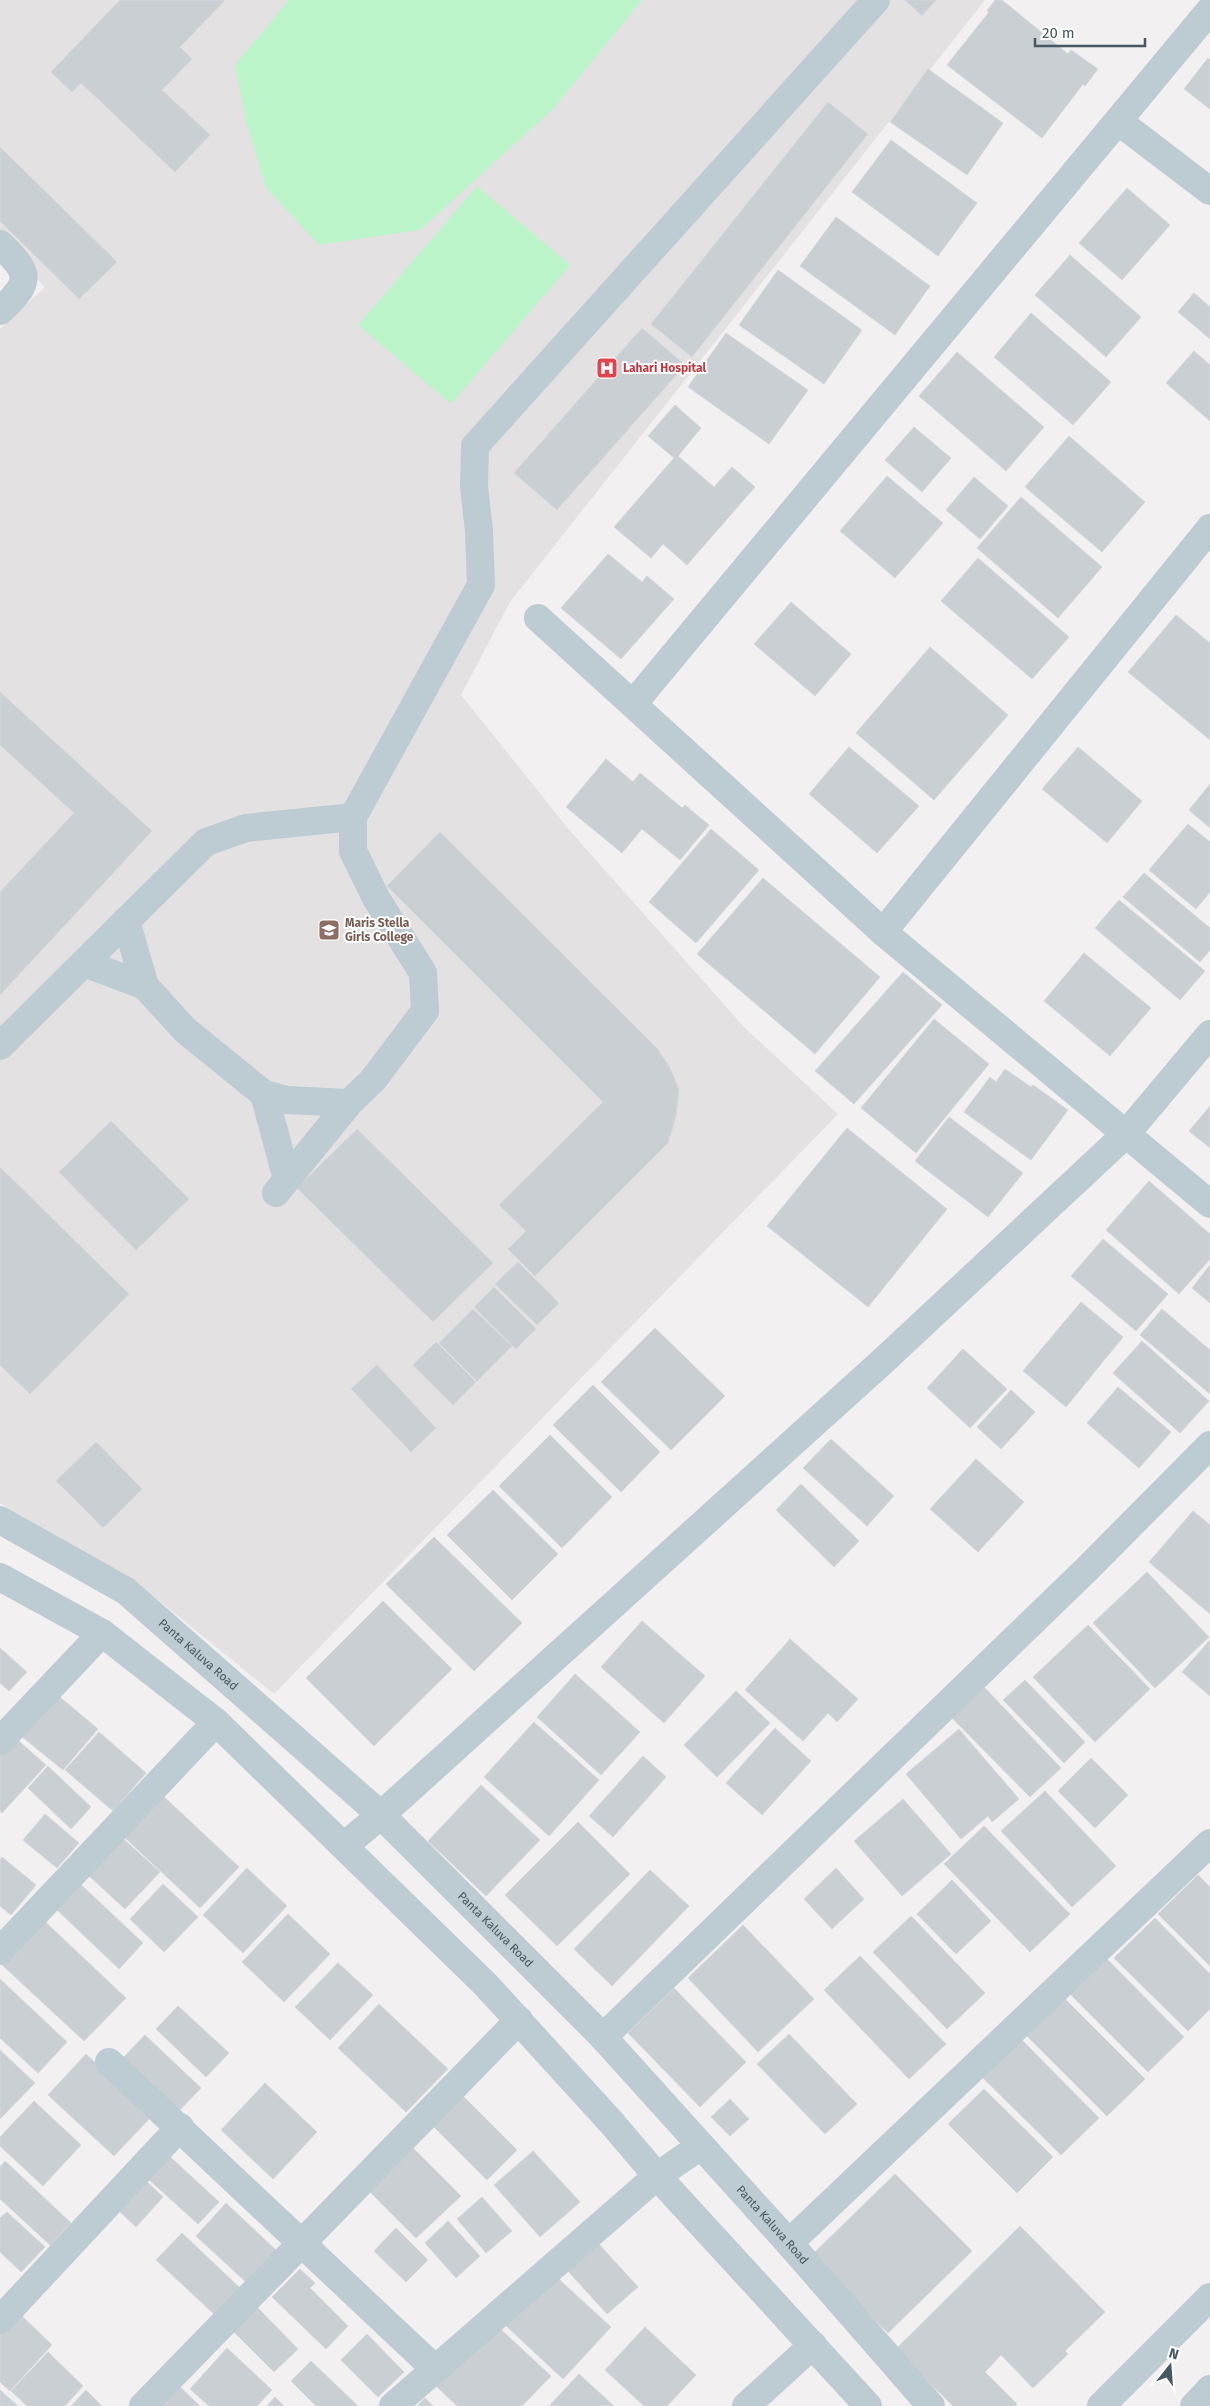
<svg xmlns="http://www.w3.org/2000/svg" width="1210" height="2406" viewBox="0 0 1210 2406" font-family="'Fira Sans',sans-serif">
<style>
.education{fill:#e4e1e3}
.green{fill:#bbf5c9}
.building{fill:#cacfd4;stroke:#d4d8dd}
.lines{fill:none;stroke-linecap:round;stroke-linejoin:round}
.minor{stroke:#bdcbd2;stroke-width:28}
.labels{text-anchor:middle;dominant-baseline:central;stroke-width:4;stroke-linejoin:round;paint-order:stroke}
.health-label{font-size:12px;font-weight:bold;fill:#be3a42;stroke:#fff;text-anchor:start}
.education-label{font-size:12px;font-weight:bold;fill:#785e54;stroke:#fff;text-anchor:start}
.street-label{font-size:12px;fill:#465861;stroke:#fff}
</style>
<rect width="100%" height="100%" fill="#f3f0f1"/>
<path class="education" d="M0,0H985L510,602L461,695L571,832L745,1028L838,1114L274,1694L146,1590L0,1503V329L45,287L0,242Z"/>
<path class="green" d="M289,0H642L553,109L420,230L319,245L266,188L246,121L235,65Z
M477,186L570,265L451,404L358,325Z"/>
<path class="building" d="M120,0H225L180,47L192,59L162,90L210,135L175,172L81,83L72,92L51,72Z
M905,0H936L922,16Z
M995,0H1002L1068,54L1071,50L1098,69L1085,86L1083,84L1042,138L947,65L989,12L987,11Z
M1208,58L1210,60V109L1184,89Z
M928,69L1003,123L967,175L890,122Z
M828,102L868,134L692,357L651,324Z
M891,140L977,203L938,256L852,192Z
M0,147L117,262L79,299L0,221Z
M1127,188L1170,225L1122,280L1079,243Z
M836,217L930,286L895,335L800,266Z
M1070,255L1141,317L1106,357L1035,295Z
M778,270L862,330L824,384L739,325Z
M1194,293L1210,307V339L1178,312Z
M1031,313L1111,382L1073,425L994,357Z
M642,328L685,365L557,510L514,473Z
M726,333L808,390L769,444L688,387Z
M1194,351L1210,365V421L1166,383Z
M957,352L1044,427L1006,471L919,396Z
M675,405L701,428L678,456L714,487L732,467L755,487L687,565L663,544L651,558L614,527L674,458L648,436Z
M914,427L951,458L922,492L885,460Z
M1069,436L1145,502L1102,552L1025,487Z
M887,476L943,523L895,578L840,531Z
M974,477L1008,506L980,539L946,510Z
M1021,497L1102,567L1058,618L977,548Z
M608,554L642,582L647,576L674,599L621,659L561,608Z
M978,558L1069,637L1032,679L941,601Z
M791,602L851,654L815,696L754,644Z
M1176,615L1210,643V740L1128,672Z
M930,647L1008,715L934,800L856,733Z
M0,692L152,831L0,995V892L74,813L0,745Z
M849,747L919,806L877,853L809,794Z
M1078,747L1142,801L1107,843L1042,789Z
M606,759L633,782L640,773L682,808L685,805L709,825L680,860L642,829L622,853L566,807Z
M1210,784V828L1189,810Z
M1188,824L1210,842V892L1196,909L1149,870Z
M711,829L759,870L696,943L649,902Z
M440,832L657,1048L670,1068L679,1089L676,1116L668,1143L535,1276L508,1249L526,1231L499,1205L603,1102L387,886Z
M1144,873L1210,928V950L1200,962L1123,897Z
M763,878L880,977L815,1054L697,954Z
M1119,900L1205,971L1180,1000L1095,928Z
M1084,953L1151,1008L1110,1056L1044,1001Z
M903,972L942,1005L854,1104L815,1071Z
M934,1019L989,1064L916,1153L861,1108Z
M1005,1069L1031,1087L1033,1085L1068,1110L1031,1160L964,1112L990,1077L996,1082Z
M1210,1106V1148L1189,1131Z
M949,1117L1023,1173L988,1217L915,1161Z
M111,1121L189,1199L136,1250L59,1172Z
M847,1128L947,1209L868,1307L767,1226Z
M357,1129L493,1263L433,1322L297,1188Z
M0,1167L129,1294L30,1394L0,1365Z
M1149,1181L1210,1234V1259L1179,1294L1106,1230Z
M1103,1239L1168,1294L1136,1331L1071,1276Z
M518,1262L559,1303L537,1325L495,1284Z
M1210,1265V1303L1192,1288Z
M494,1287L536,1329L516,1349L474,1307Z
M1081,1302L1123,1337L1066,1407L1023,1371Z
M473,1309L512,1346L477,1381L439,1343Z
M1162,1309L1210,1350V1394L1140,1335Z
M655,1328L725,1396L671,1450L601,1382Z
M1142,1341L1209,1401L1180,1433L1113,1373Z
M436,1342L476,1382L453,1405L413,1365Z
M963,1349L1007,1389L970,1428L927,1388Z
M377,1365L436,1428L411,1452L351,1389Z
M593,1385L660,1452L621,1492L553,1425Z
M1118,1387L1171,1432L1139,1468L1087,1423Z
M1011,1390L1035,1412L1001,1449L977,1427Z
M550,1435L612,1497L562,1548L499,1486Z
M831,1439L894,1496L867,1526L803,1468Z
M96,1442L142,1489L103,1528L56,1481Z
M976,1459L1024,1502L978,1552L930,1509Z
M801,1484L859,1541L834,1567L776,1510Z
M493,1490L558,1554L512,1600L447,1535Z
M1193,1511L1210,1525V1614L1149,1562Z
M434,1537L522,1623L474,1671L386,1584Z
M1147,1572L1209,1637L1155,1688L1093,1623Z
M383,1601L452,1669L374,1746L306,1678Z
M642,1621L705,1676L664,1723L601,1667Z
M1088,1625L1150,1689L1095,1742L1033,1677Z
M790,1639L858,1699L837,1722L828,1713L803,1741L745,1690Z
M1209,1641L1210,1642V1696L1182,1672Z
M0,1648L27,1672L9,1691L0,1683Z
M575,1674L640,1732L601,1775L537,1717Z
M1025,1680L1085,1742L1064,1763L1003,1700Z
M984,1687L1061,1768L1030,1797L952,1718Z
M736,1691L770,1723L717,1777L684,1745Z
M55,1693L98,1729L63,1770L20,1735Z
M534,1722L599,1780L549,1836L484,1777Z
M4,1728L46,1765L2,1813L0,1811V1733Z
M775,1728L811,1761L762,1815L726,1783Z
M959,1729L1019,1799L992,1822L988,1816L961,1839L906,1774Z
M99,1732L146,1773L113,1811L65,1770Z
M643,1756L666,1777L613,1837L589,1816Z
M1091,1758L1128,1795L1095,1828L1058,1791Z
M48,1766L91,1807L71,1829L28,1788Z
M481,1785L540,1840L486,1896L428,1841Z
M1045,1791L1116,1866L1072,1907L1001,1831Z
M160,1793L239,1867L200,1908L121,1834Z
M903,1799L951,1854L902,1896L854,1841Z
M45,1814L79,1843L57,1868L23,1840Z
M578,1822L630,1874L557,1946L505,1895Z
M984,1826L1070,1914L1030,1952L944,1864Z
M120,1836L160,1872L125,1909L86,1873Z
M2,1857L36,1885L11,1915L0,1906V1860Z
M247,1868L287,1906L243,1953L203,1915Z
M836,1868L864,1899L832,1929L804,1899Z
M650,1870L689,1906L612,1986L574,1949Z
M1198,1875L1210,1887V1966L1158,1914Z
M952,1880L991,1921L956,1954L917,1914Z
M77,1881L143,1943L119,1969L53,1906Z
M163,1884L198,1917L164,1952L130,1919Z
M288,1914L330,1954L284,2002L242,1962Z
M911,1916L985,1993L947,2029L873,1952Z
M40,1917L126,1998L84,2041L0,1963Z
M1155,1918L1210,1974V2009L1188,2031L1114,1958Z
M743,1925L814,1999L758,2052L688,1978Z
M860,1956L946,2044L909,2079L824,1990Z
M1105,1957L1184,2037L1148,2072L1069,1993Z
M338,1963L373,1995L330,2040L295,2007Z
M0,1979L67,2042L38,2073L0,2038Z
M674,1988L746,2062L700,2107L628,2033Z
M1063,1997L1145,2079L1107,2116L1025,2034Z
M379,2004L448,2069L406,2112L338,2048Z
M178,2006L229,2053L206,2077L156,2029Z
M1013,2031L1099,2118L1061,2155L974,2069Z
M789,2034L857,2104L825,2134L757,2064Z
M145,2035L201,2088L174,2116L118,2063Z
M0,2050L35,2083L0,2119Z
M86,2054L152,2116L114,2156L48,2095Z
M265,2083L317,2132L273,2179L221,2130Z
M984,2089L1053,2157L1017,2193L948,2124Z
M457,2090L517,2150L487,2180L427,2120Z
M730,2099L749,2119L730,2136L711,2117Z
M34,2101L81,2145L43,2186L0,2146V2137Z
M412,2147L461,2196L416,2238L368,2190Z
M533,2151L580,2202L540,2237L494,2185Z
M166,2153L219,2202L198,2224L145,2176Z
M5,2161L71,2223L50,2245L0,2199V2167Z
M895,2174L972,2251L888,2333L811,2256Z
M144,2179L163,2197L136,2227L117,2209Z
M482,2197L512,2231L486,2253L457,2219Z
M226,2203L278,2252L248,2284L196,2236Z
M7,2212L45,2247L21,2272L0,2252V2218Z
M448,2221L480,2256L456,2278L425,2243Z
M1020,2226L1105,2312L1065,2351L1068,2354L1033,2388L1001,2355L985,2372L1017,2404L1015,2406H953L896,2349Z
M396,2228L428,2260L406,2282L374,2251Z
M182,2233L240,2288L215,2315L156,2260Z
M598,2243L638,2287L607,2314L567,2270Z
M300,2269L315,2283L310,2288L348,2326L326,2349L272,2297Z
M551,2272L611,2327L563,2379L503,2323Z
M256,2306L298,2349L274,2372L232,2330Z
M18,2312L52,2345L10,2391L0,2382V2332Z
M494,2323L551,2376L522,2406H457L436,2386Z
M645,2327L696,2375L667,2406H644L605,2370Z
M367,2334L404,2372L378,2397L341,2360Z
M227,2348L272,2390L257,2406H209L190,2389Z
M48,2352L83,2386L65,2406H27L11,2391Z
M311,2361L358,2406H316L291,2381Z
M579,2374L614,2406H549Z
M174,2381L200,2406H150Z
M0,2390L18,2406H0Z
M86,2390L102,2406H71Z
M275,2397L284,2406H267Z
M425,2398L433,2406H417Z"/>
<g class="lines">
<g class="minor">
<path d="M1118,121L1210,191"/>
<path d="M0,244C31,274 32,281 0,311"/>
<path d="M538,618L883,932L1210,1204"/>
<path d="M633,704L1210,10"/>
<path d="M126,921L145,986L185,1030L264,1094L287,1100L349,1103L373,1080L425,1011L423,973L376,898L353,851V817"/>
<path d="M883,932L1210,528"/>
<path d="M84,963L145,986"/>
<path d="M0,1046L206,842L246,828L353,817L481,585L479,531L474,486L475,446L876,0"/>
<path d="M264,1094L287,1179"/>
<path d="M276,1193L349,1103"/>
<path id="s1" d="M0,1520L126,1591L381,1815L603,2037L789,2243L931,2406"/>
<path d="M0,1577L102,1633L216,1722L486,1985L611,2122L657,2176L868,2406"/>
<path d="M0,1741L102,1633"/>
<path d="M344,1846L381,1815L883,1361L1126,1134L1210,1034"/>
<path d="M0,1951L216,1722"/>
<path d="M603,2037L1087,1569L1210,1445"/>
<path d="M109,2062L434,2368"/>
<path d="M789,2243L1210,1843"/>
<path d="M0,2320L180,2127"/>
<path d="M143,2406L519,2020"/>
<path d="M393,2406L657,2176L701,2146"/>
<path d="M746,2406L813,2345"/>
<path d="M1101,2406L1210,2297"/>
<path d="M1194,2406L1210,2389"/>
</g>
</g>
<defs>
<g id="hospital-square" transform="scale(1.125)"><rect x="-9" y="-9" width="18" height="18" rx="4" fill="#e0444e" stroke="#fff"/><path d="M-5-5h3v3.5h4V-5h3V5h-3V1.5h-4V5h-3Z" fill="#fff"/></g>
<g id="university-square" transform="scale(1.125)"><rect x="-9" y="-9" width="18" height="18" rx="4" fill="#8d6e63" stroke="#fff"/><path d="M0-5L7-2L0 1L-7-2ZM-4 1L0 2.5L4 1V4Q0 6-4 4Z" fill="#fff"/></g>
</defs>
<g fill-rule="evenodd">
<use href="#hospital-square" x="607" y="368"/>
<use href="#university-square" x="329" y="930"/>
</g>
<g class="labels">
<g class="health-label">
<text x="623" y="368">Lahari Hospital</text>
</g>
<g class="education-label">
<text x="345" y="923">Maris Stella<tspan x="345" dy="14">Girls College</tspan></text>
</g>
<g class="street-label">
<text stroke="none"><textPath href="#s1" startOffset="241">Panta Kaluva Road</textPath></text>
<text stroke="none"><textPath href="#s1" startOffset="646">Panta Kaluva Road</textPath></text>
<text stroke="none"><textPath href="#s1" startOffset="1051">Panta Kaluva Road</textPath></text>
</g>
</g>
<g transform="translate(1170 2366) rotate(17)" stroke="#ffffff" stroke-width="4" paint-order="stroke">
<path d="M0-4L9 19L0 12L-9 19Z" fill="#465861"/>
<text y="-8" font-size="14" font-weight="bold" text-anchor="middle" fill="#465861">N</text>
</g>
<path d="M1035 38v8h110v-8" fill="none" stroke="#465861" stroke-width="2.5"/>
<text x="1042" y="38" font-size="15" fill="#465861" stroke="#ffffff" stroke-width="4" paint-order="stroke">20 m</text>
</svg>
